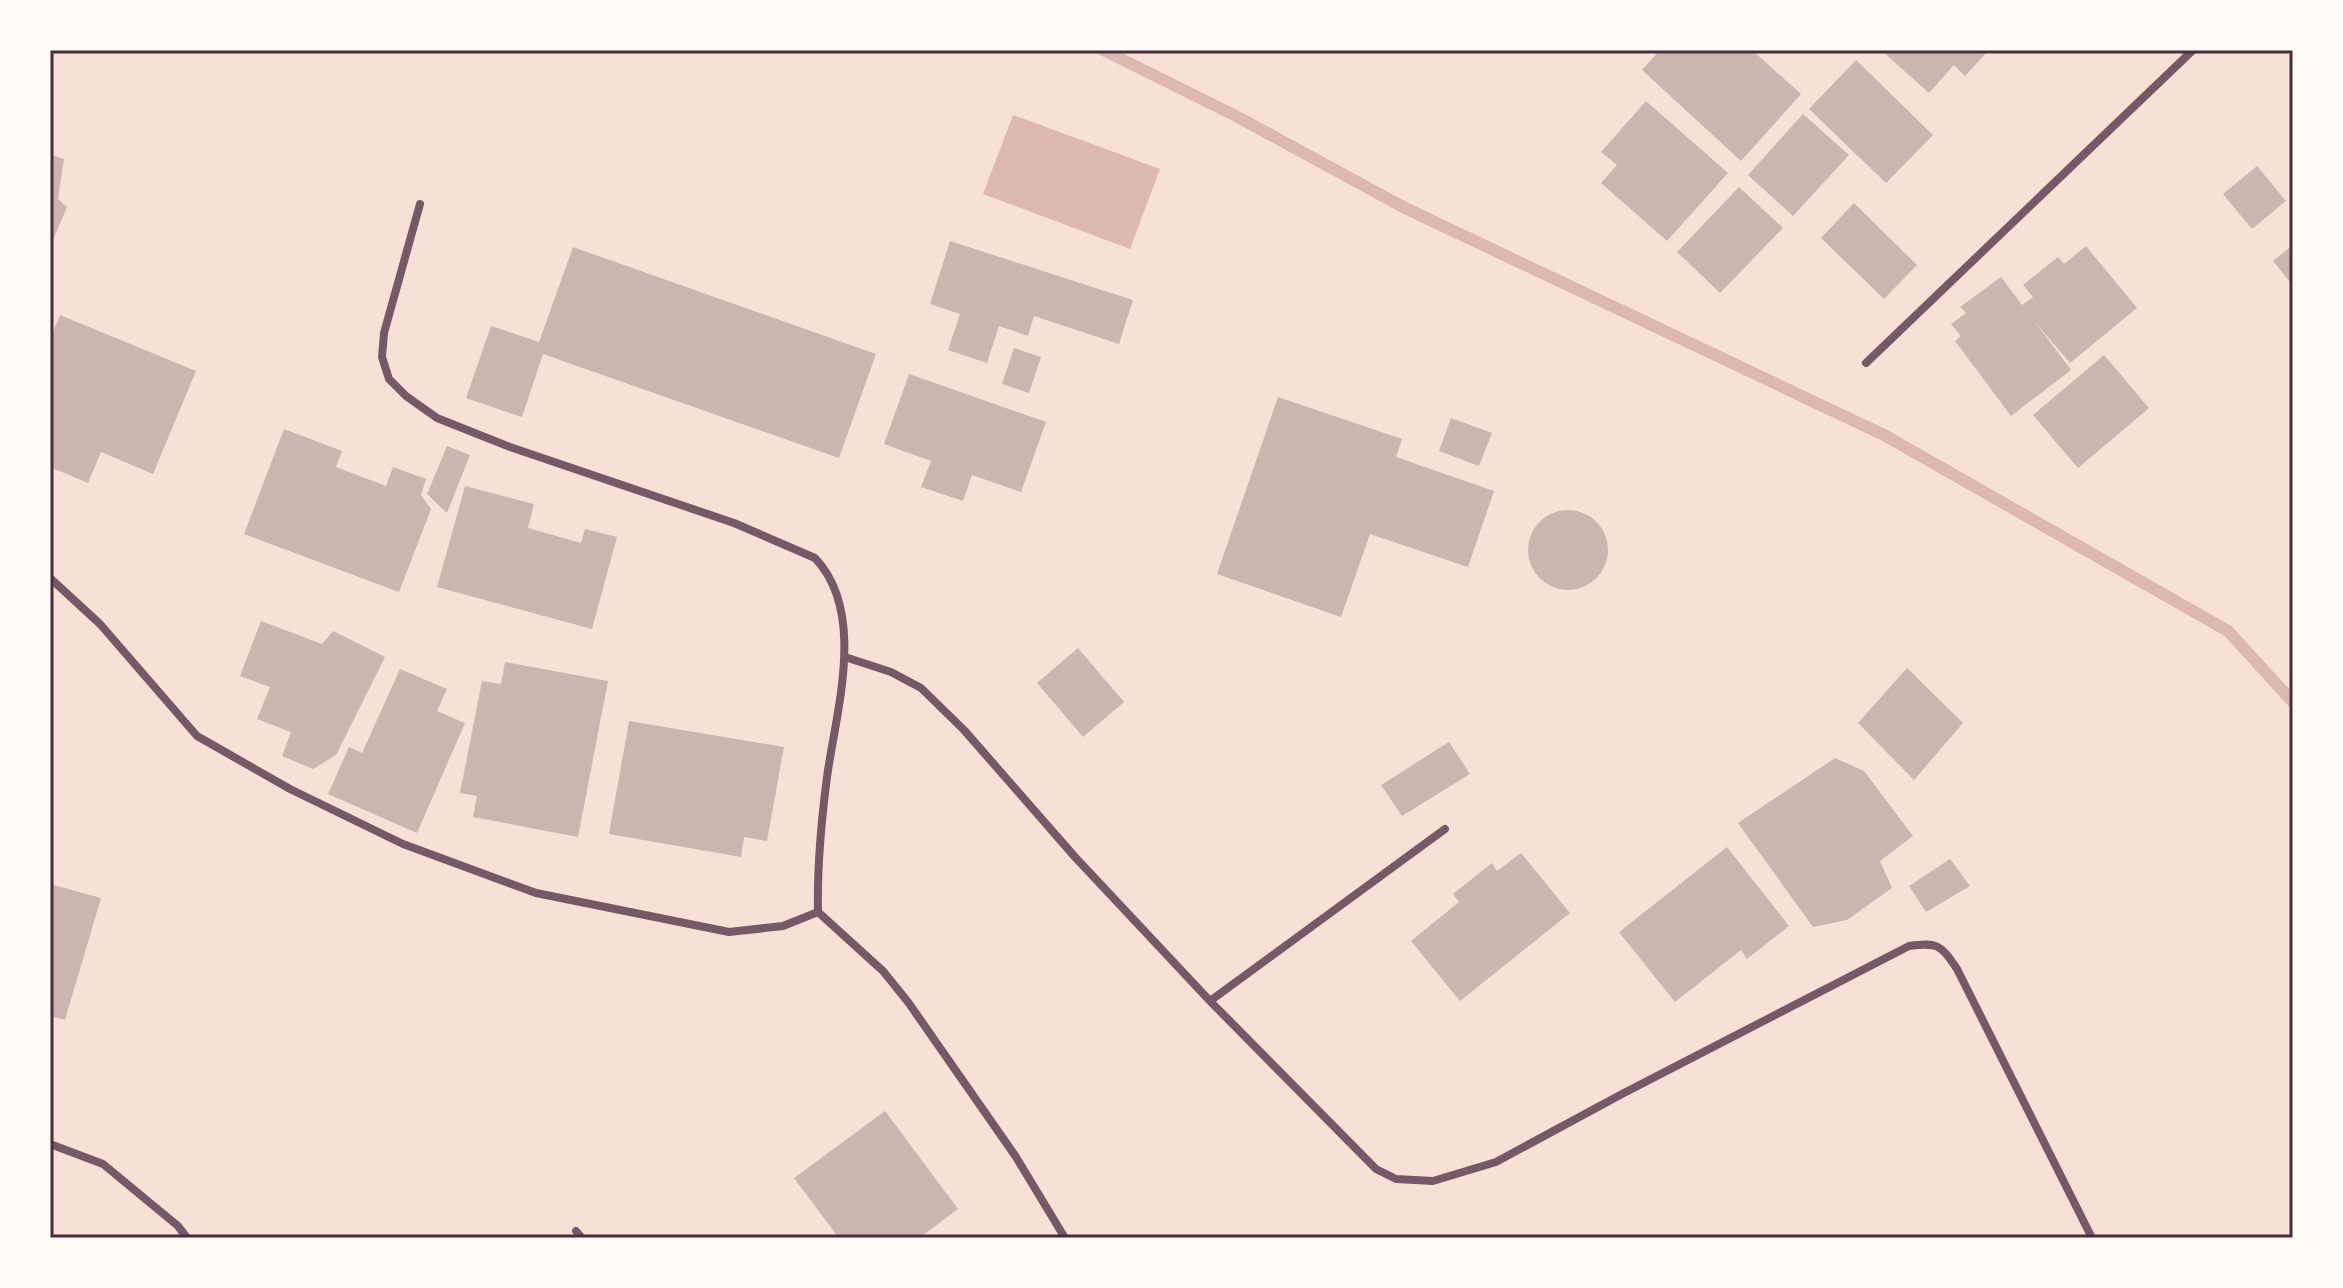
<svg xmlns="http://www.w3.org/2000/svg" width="2343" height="1288" viewBox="0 0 2343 1288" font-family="Rubik,sans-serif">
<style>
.water{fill:#dcb8b0}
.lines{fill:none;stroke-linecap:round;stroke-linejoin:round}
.stream{stroke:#dcb8b0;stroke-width:12}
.building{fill:#ccb4b1}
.minor{stroke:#755966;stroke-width:8}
.neatline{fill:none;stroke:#4a2c40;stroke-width:3}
</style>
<rect width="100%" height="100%" fill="#f7e1d7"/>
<path class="water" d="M1013,115L1160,169L1130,249L983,194Z"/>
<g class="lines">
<path class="stream" d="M1103,50L1236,116L1405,208L1884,435L2228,631L2293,702"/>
</g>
<path class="building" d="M1660,50H1752L1801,94L1741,161L1642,70Z
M1881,50H1989L1965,76L1954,65L1929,93Z
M1856,60L1933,135L1886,183L1809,109Z
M1646,101L1728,173L1667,241L1601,183L1617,165L1601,152Z
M1803,114L1849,155L1793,216L1748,175Z
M50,154L64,159L58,199L67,207L50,247Z
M2257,166L2286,201L2252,229L2223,194Z
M1739,187L1783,228L1720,293L1677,252Z
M1854,203L1917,265L1884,299L1821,238Z
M950,241L1133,300L1119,344L1034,316L1028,336L999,326L987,363L948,350L960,314L930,304Z
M2293,245V286L2273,261Z
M2086,246L2137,308L2070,363L2035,322L2071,370L2011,416L1955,341L1961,336L1951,324L1966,313L1960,307L2001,277L2022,305L2033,297L2023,285L2058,257L2064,264Z
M573,247L876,354L839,458L543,354L522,417L466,398L491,326L539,342Z
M60,315L196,371L153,474L101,452L88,483L50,467V339Z
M1014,348L1041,357L1029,393L1002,384Z
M2104,355L2149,408L2078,468L2033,415Z
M909,374L1046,422L1021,492L972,475L963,501L921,487L931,461L884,444Z
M1278,397L1402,439L1396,457L1494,491L1468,567L1370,534L1341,617L1217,574Z
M1451,418L1492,433L1479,466L1439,451Z
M284,429L342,451L336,467L386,486L393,467L426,479L421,495L431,509L399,592L244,534Z
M447,446L470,455L447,513L427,494Z
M465,486L534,504L528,528L581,543L585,529L617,537L592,629L437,587Z
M1528 550a40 40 0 1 1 80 0a40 40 0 1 1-80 0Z
M261,621L322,644L333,631L385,657L336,755L313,769L282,756L291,732L257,719L270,687L240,676Z
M1078,648L1124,702L1083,737L1037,683Z
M505,662L608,681L578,837L473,817L477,796L460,793L482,681L501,684Z
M1907,668L1963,723L1914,780L1858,723Z
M400,669L447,689L437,711L465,723L417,833L328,794L349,747L362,753Z
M629,721L784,747L767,841L744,837L741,857L609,834Z
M1449,742L1470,774L1402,816L1381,785Z
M1835,758L1864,771L1913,836L1880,861L1892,888L1847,920L1813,927L1738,823Z
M1727,847L1789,926L1747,959L1741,950L1675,1002L1619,932Z
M1521,853L1570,913L1460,1001L1411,941L1459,902L1453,894L1492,863L1497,871Z
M1950,859L1970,886L1926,912L1909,886Z
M50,884L101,898L65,1020L50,1016Z
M885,1111L958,1209L919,1238H839L794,1178Z"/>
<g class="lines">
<path class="minor" d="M420,204L384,333L382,357L389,379L406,396L437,418L510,447L734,523L815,558C867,613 836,711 827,777C821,823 817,867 818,912L883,971L908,1002L1016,1157L1065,1238
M1866,363L2193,50
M50,578L100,624L197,736L290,789L403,844L536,893L729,932L783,926L818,912
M845,657L891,672L921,688L964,730L1075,857L1210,1001L1445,829
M1210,1001L1376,1169L1396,1179L1433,1181L1496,1162L1622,1094L1909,946C1938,942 1941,945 1957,969L2092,1238
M50,1144L103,1164L178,1226L187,1238
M576,1231L582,1238"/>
</g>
<rect width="2343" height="1288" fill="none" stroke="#fffaf5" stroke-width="104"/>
<rect x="52" y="52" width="2239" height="1184" class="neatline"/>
</svg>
